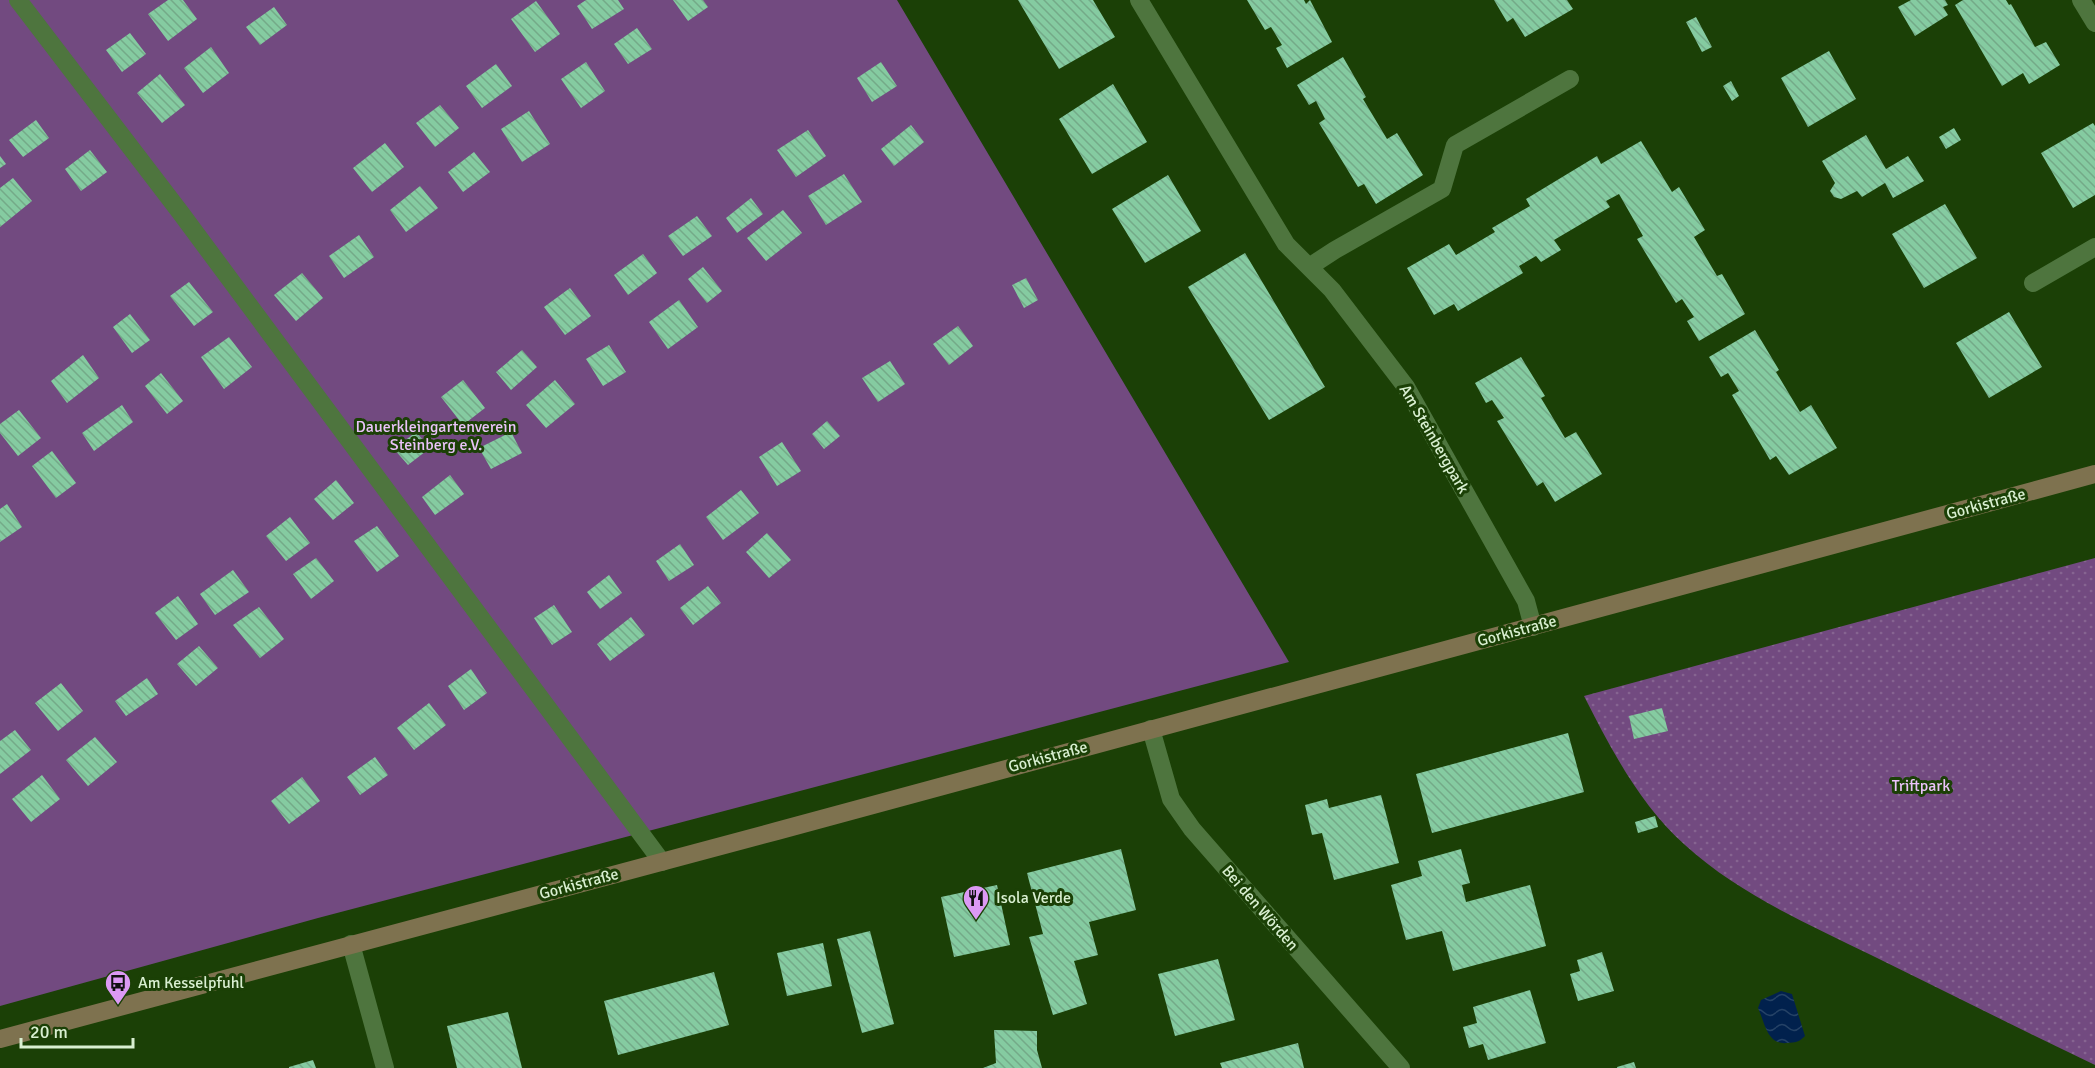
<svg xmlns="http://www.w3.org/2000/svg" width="2095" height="1068" viewBox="0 0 2095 1068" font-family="Signika,sans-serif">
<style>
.green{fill:#724a80}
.park{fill:url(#park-dots)}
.water{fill:url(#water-waves)}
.building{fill:url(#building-back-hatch)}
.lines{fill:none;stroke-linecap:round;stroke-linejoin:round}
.lane{stroke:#4e753e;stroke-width:18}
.street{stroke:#4e753e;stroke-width:18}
.secondary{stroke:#7e724f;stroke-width:18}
.labels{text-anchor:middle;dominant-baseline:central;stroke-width:6;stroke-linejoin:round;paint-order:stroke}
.park-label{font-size:16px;fill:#ebc3fa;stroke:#1b4006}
.street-label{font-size:16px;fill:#d9efd1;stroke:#1b4006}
.poi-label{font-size:16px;fill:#d9efd1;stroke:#1b4006;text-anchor:start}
</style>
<defs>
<pattern id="park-dots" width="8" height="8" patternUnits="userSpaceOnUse" patternTransform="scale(1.5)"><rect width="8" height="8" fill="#724a80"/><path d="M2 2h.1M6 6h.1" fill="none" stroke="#866491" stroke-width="1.8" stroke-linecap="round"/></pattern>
<pattern id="water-waves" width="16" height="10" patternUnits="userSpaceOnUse" patternTransform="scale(1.5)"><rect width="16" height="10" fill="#01214d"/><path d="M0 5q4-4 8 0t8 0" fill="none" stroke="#254266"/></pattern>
<pattern id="building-back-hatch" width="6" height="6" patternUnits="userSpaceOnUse" patternTransform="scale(1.5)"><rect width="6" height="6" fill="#85cba1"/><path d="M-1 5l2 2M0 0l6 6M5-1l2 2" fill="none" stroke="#74aa88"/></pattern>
</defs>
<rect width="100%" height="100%" fill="#1b4006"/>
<path class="green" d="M0,0H897L1289,662L318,918L0,1006Z"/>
<path class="park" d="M2095,558V1065C2020,1029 1946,992 1871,955C1806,923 1739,894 1685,845C1640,805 1611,749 1584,696Z"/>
<path class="water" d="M1781,991L1792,994L1805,1036C1798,1043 1796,1042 1787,1043C1767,1045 1765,1023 1758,1008L1761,1000Z"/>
<path class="building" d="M168,0H183L197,19L168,41L148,14Z
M586,0H618L624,9L592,29L577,6Z
M673,0H703L708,7L688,21Z
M1018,0H1093L1115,37L1059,69Z
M1247,0H1304L1306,4L1310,0L1332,42L1287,68L1276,48L1282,45L1271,27L1265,30Z
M1494,0H1567L1573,9L1525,37L1513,18L1507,22Z
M1911,0H1945L1948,5L1943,7L1948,15L1915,36L1898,7Z
M1963,0H2006L2009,5L2011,4L2035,47L2046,42L2060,65L2029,84L2023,73L2002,86L1955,5Z
M536,1L560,34L535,52L511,19Z
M274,7L287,25L260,45L246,27Z
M1696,17L1712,47L1702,52L1686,22Z
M637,28L652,49L628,64L614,44Z
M130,33L146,54L122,72L106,50Z
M211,47L229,73L203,93L184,68Z
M1829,51L1856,99L1808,127L1781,78Z
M1343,57L1366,97L1363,99L1387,139L1397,133L1423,175L1376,204L1364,184L1358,187L1319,123L1325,119L1316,101L1309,105L1297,85Z
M586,62L605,91L581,108L561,79Z
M881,62L897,86L872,102L857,78Z
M496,64L512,86L482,108L466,86Z
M160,74L185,105L162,123L137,93Z
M1731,81L1739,96L1732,101L1723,86Z
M1113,84L1147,142L1092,174L1059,119Z
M440,105L459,128L435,147L416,123Z
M529,111L550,144L522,162L501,129Z
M36,120L49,138L23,157L9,140Z
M2093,123L2095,126V195L2073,208L2041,153Z
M911,125L924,142L894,166L881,149Z
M1954,128L1961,140L1946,149L1939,137Z
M808,130L826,156L796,177L777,150Z
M1866,135L1886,169L1908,156L1924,181L1893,198L1885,183L1862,197L1857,191L1841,199L1834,197L1830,191L1835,183L1822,161Z
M1641,141L1672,192L1679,187L1705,230L1694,237L1717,276L1722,274L1745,314L1699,341L1687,321L1694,317L1682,299L1676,303L1637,239L1643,236L1619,194L1606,201L1610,207L1554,240L1561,250L1541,262L1536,256L1519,266L1523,273L1458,311L1454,304L1434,315L1407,268L1449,244L1456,255L1495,232L1492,228L1530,206L1526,199L1597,156L1601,164Z
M385,143L404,167L372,192L353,168Z
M90,150L107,172L81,191L65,169Z
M474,152L490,172L463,192L448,172Z
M0,156L6,164L0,168Z
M844,174L862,202L826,225L808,196Z
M1168,175L1201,231L1145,263L1112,209Z
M13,178L32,201L0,227V188Z
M420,186L438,208L406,232L390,210Z
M751,198L763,214L737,233L726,218Z
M1945,204L1977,258L1924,288L1892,234Z
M783,210L802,233L766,261L747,238Z
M697,216L712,236L683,256L668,236Z
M359,235L374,257L344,278L329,256Z
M1245,253L1325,387L1269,420L1188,287Z
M643,254L657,273L628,295L614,275Z
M703,267L722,291L707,303L688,279Z
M302,273L323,298L296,321L274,295Z
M1026,278L1038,300L1024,308L1012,285Z
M189,282L213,312L194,326L170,296Z
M570,288L591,316L565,335L544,307Z
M679,300L698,327L668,349L649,322Z
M2009,312L2042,367L1989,398L1956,343Z
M130,314L150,340L132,353L113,327Z
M958,326L973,346L949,365L933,344Z
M1755,330L1779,370L1776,372L1800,412L1811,405L1837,448L1789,475L1776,456L1770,460L1732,395L1739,391L1728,373L1721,377L1709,357Z
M229,337L252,367L224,389L201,357Z
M609,345L626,372L603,386L586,359Z
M522,350L537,367L511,390L496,372Z
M83,355L99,378L67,403L51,381Z
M1521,357L1545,396L1541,398L1565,438L1576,432L1602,474L1555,502L1543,482L1537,486L1497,421L1504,418L1492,400L1486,403L1475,383Z
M890,361L905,384L878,402L862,378Z
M161,373L183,401L167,414L145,386Z
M463,380L485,408L463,425L441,397Z
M555,380L575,404L546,428L526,405Z
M122,405L133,422L94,451L82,433Z
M19,410L41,438L18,456L0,433V424Z
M827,421L840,436L824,449L812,434Z
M416,432L430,448L408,465L394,449Z
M511,432L522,453L491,469L479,448Z
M782,442L801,471L777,486L759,457Z
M52,451L76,483L56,498L32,466Z
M450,475L464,494L435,515L422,497Z
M336,480L354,503L333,520L314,499Z
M741,490L759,513L723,540L706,517Z
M7,504L22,527L0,542V509Z
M290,517L310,543L286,561L266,536Z
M377,526L399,556L377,572L354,541Z
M767,533L791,560L769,578L746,552Z
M680,544L694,565L669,581L656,561Z
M316,558L334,581L311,599L293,574Z
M233,570L249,592L215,615L200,594Z
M609,575L622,593L600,609L587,592Z
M708,586L721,603L693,625L680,608Z
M178,596L198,624L176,640L155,613Z
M554,605L572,632L552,645L534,618Z
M259,607L284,639L260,658L233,625Z
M631,617L645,635L610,661L597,644Z
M199,646L218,668L196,686L177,664Z
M471,669L487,693L464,710L448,686Z
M147,678L158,694L126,716L115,701Z
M61,683L83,711L58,731L35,703Z
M429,703L446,725L414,750L397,728Z
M1662,708L1668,731L1634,739L1629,716Z
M15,730L31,750L0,774V741Z
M1568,733L1584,792L1432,833L1416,774Z
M95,737L117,762L88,786L66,760Z
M375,757L388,775L360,795L347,777Z
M42,775L60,799L31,822L12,799Z
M302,777L320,801L289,824L271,801Z
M1381,795L1399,863L1334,880L1322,833L1312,835L1305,805L1327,799L1329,808Z
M1655,816L1658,827L1638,833L1635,822Z
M1121,849L1136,910L1089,922L1098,955L1074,961L1087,1004L1053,1015L1029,937L1043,934L1027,873Z
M1461,849L1470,883L1462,885L1466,902L1530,885L1546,946L1453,971L1442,931L1406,940L1391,885L1422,876L1418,861Z
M997,885L1010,945L954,957L941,897Z
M870,931L894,1024L862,1033L837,939Z
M823,943L832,986L787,996L777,953Z
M1602,952L1614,991L1578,1001L1570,974L1580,971L1577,960Z
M1218,959L1235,1020L1175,1036L1158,974Z
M714,972L729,1025L618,1055L604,1001Z
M1530,990L1546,1043L1488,1060L1483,1044L1469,1048L1463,1027L1477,1023L1473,1007Z
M508,1012L522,1068H457L447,1026Z
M994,1030L1037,1031V1050L1042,1068H983L996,1063Z
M1298,1043L1304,1068H1222L1220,1063Z
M313,1060L316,1068H289V1067Z
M1634,1062L1636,1068H1617V1067Z"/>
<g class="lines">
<path class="lane" d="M18,0L180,212L662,862
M2033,283L2095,247"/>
<path class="street" d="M1139,0L1286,244L1332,290L1406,387L1526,601L1533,627
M2081,0L2095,23
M1309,267L1335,250L1442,189L1455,145L1570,79
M1151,729L1171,799L1192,829L1401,1068
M351,944L385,1068"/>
<path class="secondary" d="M0,1039L777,831L2095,474"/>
</g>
<defs>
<g id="restaurant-pin" transform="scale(1.35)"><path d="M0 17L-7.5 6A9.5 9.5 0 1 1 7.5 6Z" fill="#dc99f4" stroke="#1b4006"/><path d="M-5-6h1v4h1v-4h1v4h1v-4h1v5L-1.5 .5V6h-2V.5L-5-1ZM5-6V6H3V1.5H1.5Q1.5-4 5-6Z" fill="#111"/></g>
<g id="bus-pin" transform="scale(1.35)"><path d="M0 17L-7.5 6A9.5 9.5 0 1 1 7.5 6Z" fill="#dc99f4" stroke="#1b4006"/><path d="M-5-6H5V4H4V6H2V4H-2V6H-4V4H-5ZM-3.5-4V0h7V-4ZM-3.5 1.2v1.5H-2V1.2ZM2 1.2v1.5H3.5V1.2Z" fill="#111"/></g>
</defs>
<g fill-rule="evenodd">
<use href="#restaurant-pin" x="976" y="898"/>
<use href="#bus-pin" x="118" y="983"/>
</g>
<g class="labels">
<g class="park-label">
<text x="436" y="427">Dauerkleingartenverein<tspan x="436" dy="18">Steinberg e.V.</tspan></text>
<text x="1921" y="786">Triftpark</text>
</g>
<g class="street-label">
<text transform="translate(1434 439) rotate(60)">Am Steinbergpark</text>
<text transform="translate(1986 504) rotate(-15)">Gorkistraße</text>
<text transform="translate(1517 631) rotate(-15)">Gorkistraße</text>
<text transform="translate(1048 757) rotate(-15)">Gorkistraße</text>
<text transform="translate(579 884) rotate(-15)">Gorkistraße</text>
<text transform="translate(1260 908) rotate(49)">Bei den Wörden</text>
</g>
<g class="poi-label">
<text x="996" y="898">Isola Verde</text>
<text x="138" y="983">Am Kesselpfuhl</text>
</g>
</g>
<path d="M21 1038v9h112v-9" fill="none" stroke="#d9efd1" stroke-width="3"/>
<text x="30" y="1038" font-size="18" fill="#d9efd1" stroke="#1b4006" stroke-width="4.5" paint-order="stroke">20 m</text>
</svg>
